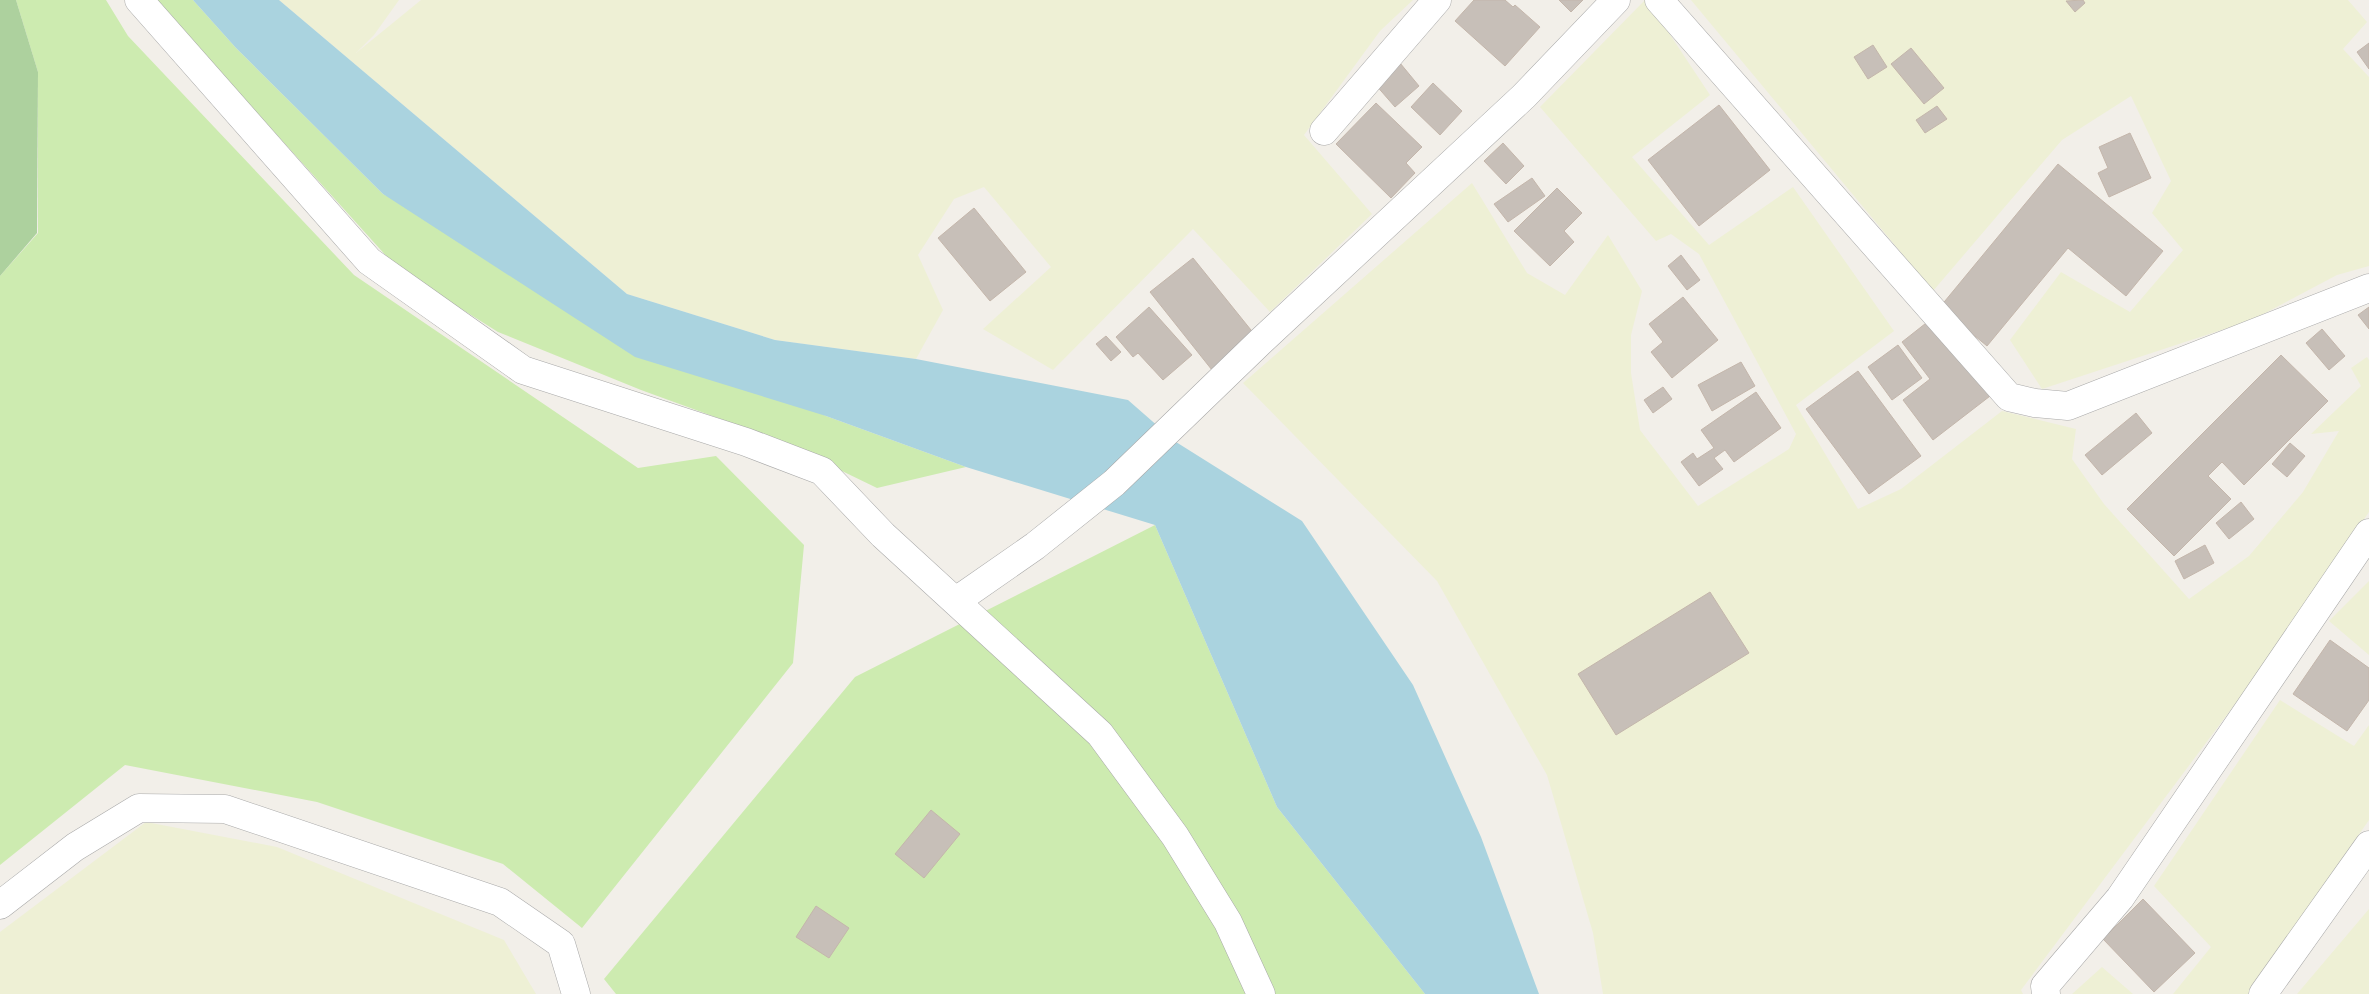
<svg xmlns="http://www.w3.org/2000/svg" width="2369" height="994" viewBox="0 0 2369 994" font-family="'Fira Sans Condensed',sans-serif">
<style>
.farmland{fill:#eef0d5}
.grass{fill:#cdebb0}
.forest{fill:#add19e}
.water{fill:#aad3df}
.building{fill:#c7bfb8;stroke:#c4b6ab}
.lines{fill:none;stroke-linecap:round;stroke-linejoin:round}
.street-casing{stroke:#a9a9a9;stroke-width:29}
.street{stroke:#fff;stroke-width:28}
</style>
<rect width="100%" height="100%" fill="#f2efe9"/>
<path class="farmland" d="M279,0H399L374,35L356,53L421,0H1413L1380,31L1304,135L1372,214L1270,312L1193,229L1053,370L983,329L1051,267L984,187L954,199L918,255L943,310L916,359L775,340L627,294Z
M1645,0H1647L1710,95L1632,157L1709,245L1793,187L1894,331L1796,405L1858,509L1901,489L2002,411L2076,429L2072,459L2104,504L2189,599L2249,556L2303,492L2339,431L2311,434L2361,386L2351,368L2367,357L2369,360V512L2274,652L2021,990L2023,994H1603L1593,933L1547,775L1437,581L1243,383L1472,183L1527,273L1565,295L1608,235L1642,291L1631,335V373L1640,430L1698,506L1789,449L1796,434L1699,254L1671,234L1656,241L1540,107Z
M1691,0H2348L2367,22L2343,49L2369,77V266L2337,275L2252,320L2042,389L2010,340L2061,272L2130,312L2183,250L2152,213L2171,181L2131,96L2062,140L1933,291Z
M2369,581V655L2329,621Z
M2280,700L2354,746L2369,725V820L2248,994H2173L2211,947L2154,886Z
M146,822L277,847L504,940L536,994H0V932Z
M2369,909V994H2297Z
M2102,967L2133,994H2072Z"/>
<path class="grass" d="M16,0H106L128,36L354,275L638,468L716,456L804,545L793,663L582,928L503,864L317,802L125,765L0,865V276L38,233V72Z
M155,0H193L236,48L383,194L826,416L966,467L877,488L776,439L641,390L498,332L398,269Z
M1155,525L1277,807L1425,994H616L604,979L855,677Z"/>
<path class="forest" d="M0,0H16L38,72L37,233L0,276Z"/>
<path class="water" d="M193,0H279L627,294L775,340L916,359L1128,400L1176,442L1302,521L1413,685L1481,837L1539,994H1425L1277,807L1155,525L966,467L826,416L635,357L383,194L236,48Z"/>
<path class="building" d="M1474,0H1505L1513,7L1515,5L1540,27L1505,66L1455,21Z
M1559,0H1583L1571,12Z
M2083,0L2085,3L2075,12L2066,1Z
M2369,43V69L2357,52Z
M1873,45L1887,67L1868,79L1854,57Z
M1911,48L1944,88L1924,104L1891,64Z
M1400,63L1419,86L1395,107L1375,84Z
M1433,83L1462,111L1440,135L1411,107Z
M1376,103L1422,147L1406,163L1415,173L1391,198L1336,144Z
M1719,105L1770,170L1699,226L1648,160Z
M1937,106L1947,119L1925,133L1916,120Z
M2130,133L2151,178L2109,197L2098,173L2108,168L2099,147Z
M1503,143L1524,166L1506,184L1484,161Z
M2058,164L2163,251L2126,296L2068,248L1987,346L1940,307Z
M1532,178L1545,196L1508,222L1494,204Z
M1557,188L1582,213L1564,231L1574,242L1550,266L1514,231Z
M974,208L1026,272L990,301L938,238Z
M1681,255L1700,280L1687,290L1668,266Z
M1193,258L1255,335L1212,370L1150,292Z
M1683,297L1718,340L1672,378L1651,352L1663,342L1649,324Z
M1149,307L1192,355L1163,380L1138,353L1133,357L1116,337Z
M2369,307V329L2358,315Z
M1935,316L1994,393L1933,440L1903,400L1930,379L1902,342Z
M2322,329L2345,356L2329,370L2306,343Z
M1106,336L1121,352L1111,361L1096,344Z
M1898,345L1922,378L1892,400L1868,367Z
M2281,355L2328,401L2244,485L2222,462L2208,476L2231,499L2174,556L2127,509Z
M1741,362L1755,386L1712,411L1698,385Z
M1858,371L1921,456L1869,494L1806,409Z
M1663,387L1672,399L1653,413L1644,400Z
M1756,392L1781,428L1734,462L1725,450L1714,458L1723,469L1699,486L1681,462L1693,453L1697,459L1714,448L1701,430Z
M2136,413L2152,433L2102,475L2085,455Z
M2290,443L2305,456L2287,477L2272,464Z
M2241,502L2254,519L2229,539L2216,523Z
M2205,545L2214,563L2184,579L2175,561Z
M1710,592L1749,653L1616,735L1578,674Z
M2330,640L2369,668V700L2347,731L2293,694Z
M931,810L960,834L924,878L895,854Z
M2143,899L2195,953L2154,992L2103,939Z
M816,906L849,928L829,958L796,937Z"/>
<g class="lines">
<g class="street-casing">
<path id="street" d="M139,0L369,261L523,370L746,442L822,471L883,535L1100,734L1175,836L1228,922L1261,994
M1659,0L2009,397L2035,403L2068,406L2369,288
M1324,131L1437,0
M956,601L1035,546L1114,483L1260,342L1524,96L1616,0
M0,905L75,847L139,808L225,809L500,902L561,944L576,994
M2046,994L2045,986L2120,898L2369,533
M2263,994L2369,845"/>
</g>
<use href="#street" class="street"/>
</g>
</svg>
